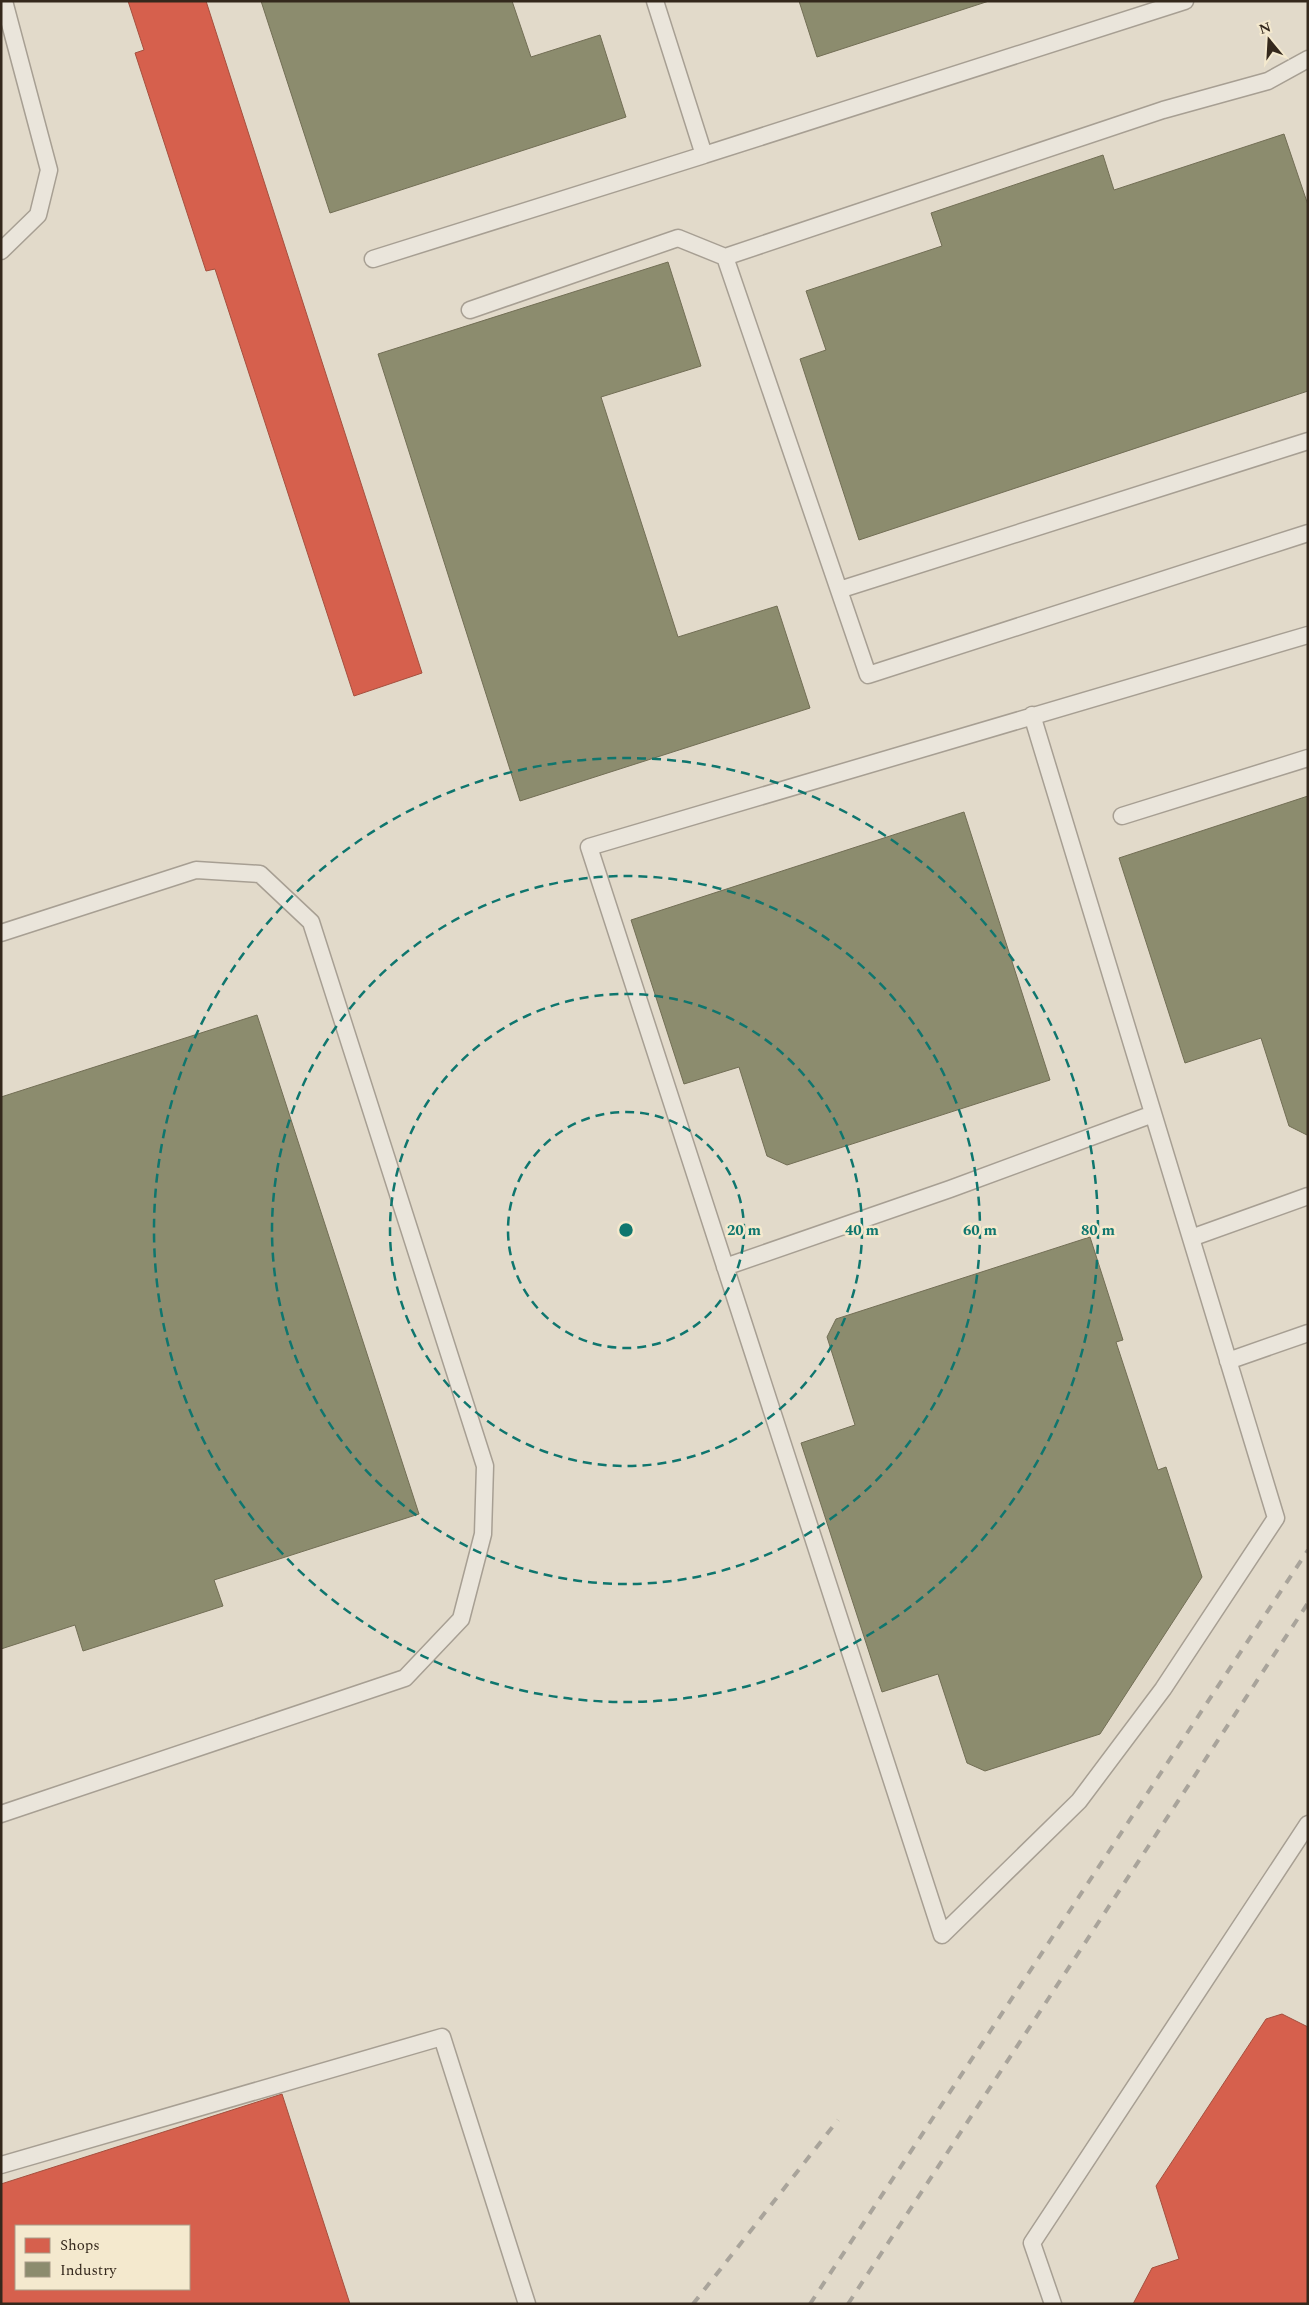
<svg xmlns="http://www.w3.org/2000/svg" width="1309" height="2305" viewBox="0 0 1309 2305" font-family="Spectral,serif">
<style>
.shops{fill:#d6604d;stroke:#a54f3e;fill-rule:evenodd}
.industry{fill:#8c8c6e;stroke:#726e55}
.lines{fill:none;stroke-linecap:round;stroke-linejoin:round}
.lane-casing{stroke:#a79f93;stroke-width:19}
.lane{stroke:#eae5db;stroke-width:16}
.rail{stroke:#a9a49b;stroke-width:4;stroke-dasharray:9 9;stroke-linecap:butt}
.ring{fill:none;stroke:#0f766e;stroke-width:2.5;stroke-dasharray:9 6}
.centre{fill:#0f766e;stroke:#f4e9ce;stroke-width:2.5}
.ring-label{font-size:15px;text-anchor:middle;font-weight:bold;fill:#0f766e;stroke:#f4e9ce;stroke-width:5;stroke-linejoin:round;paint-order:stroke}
</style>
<rect width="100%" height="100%" fill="#e2daca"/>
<path class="shops" d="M128,1H206L422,673L354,696L215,269L206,271L135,53L144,50Z
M1282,2014L1308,2027V2304H1133L1152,2268L1179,2259L1156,2186L1266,2019Z
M282,2094L350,2304H1V2184ZM16,2226H189V2289H16Z"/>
<path class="industry" d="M261,1H512L531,57L600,35L626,117L330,213Z
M799,1H989L817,57Z
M1284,134L1308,205V391L859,540L800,359L826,350L806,291L942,246L931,213L1103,155L1114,190Z
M668,262L701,366L601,397L678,637L777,606L810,708L520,801L378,354Z
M1308,796V1134L1307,1135L1289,1126L1261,1038L1185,1063L1119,858Z
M964,812L1050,1080L787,1165L767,1156L739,1067L684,1084L631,920Z
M257,1015L419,1514L214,1580L223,1606L83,1651L75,1625L1,1649V1097Z
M1090,1237L1123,1340L1116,1342L1158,1470L1166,1467L1202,1577L1100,1734L985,1771L967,1763L938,1674L882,1692L801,1443L855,1425L827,1337L836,1319Z"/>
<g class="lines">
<g class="lane-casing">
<path id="lane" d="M655,1L704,155L1185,1
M1,251L38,215L49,170L4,1
M725,257L868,675L1308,533
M373,259L704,155
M470,310L678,238L725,257L1163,110L1268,81L1308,59
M839,590L1308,441
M1032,715L1276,1518L1163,1689L1079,1801L942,1935L589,847L1308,635
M1122,816L1308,758
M1,933L196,870L260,874L311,922L485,1466L483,1534L461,1619L405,1678L1,1814
M1191,1238L1308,1196
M725,1267L950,1189L1153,1114
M1228,1361L1308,1333
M1,2165L442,2037L527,2304
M1053,2304L1032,2243L1308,1824"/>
</g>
<use href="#lane" class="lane"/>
<path class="rail" d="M693,2304L838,2120
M810,2304L1308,1550
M848,2304L1308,1603"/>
</g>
<g class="ring">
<circle cx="626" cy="1230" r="118"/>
<circle cx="626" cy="1230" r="236"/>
<circle cx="626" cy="1230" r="354"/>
<circle cx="626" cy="1230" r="472"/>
</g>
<circle cx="626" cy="1230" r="8" class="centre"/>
<g class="ring-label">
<text x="744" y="1235">20 m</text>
<text x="862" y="1235">40 m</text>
<text x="980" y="1235">60 m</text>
<text x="1098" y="1235">80 m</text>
</g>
<rect width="1309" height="2305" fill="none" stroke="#34281c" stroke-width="5"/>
<rect x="15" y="2225" width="175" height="65" fill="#f4e9ce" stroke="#a79c87"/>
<rect x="25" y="2238" width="25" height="15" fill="#d6604d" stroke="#a79c87"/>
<text x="60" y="2250" font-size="15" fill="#34281c">Shops</text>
<rect x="25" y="2262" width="25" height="15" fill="#8c8c6e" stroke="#a79c87"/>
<text x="60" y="2275" font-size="15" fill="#34281c">Industry</text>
<g transform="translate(1269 40) rotate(342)" stroke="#f4e9ce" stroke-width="4" paint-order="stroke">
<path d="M0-4L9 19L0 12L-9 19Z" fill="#34281c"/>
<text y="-8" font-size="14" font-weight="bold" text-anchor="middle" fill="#34281c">N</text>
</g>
</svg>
